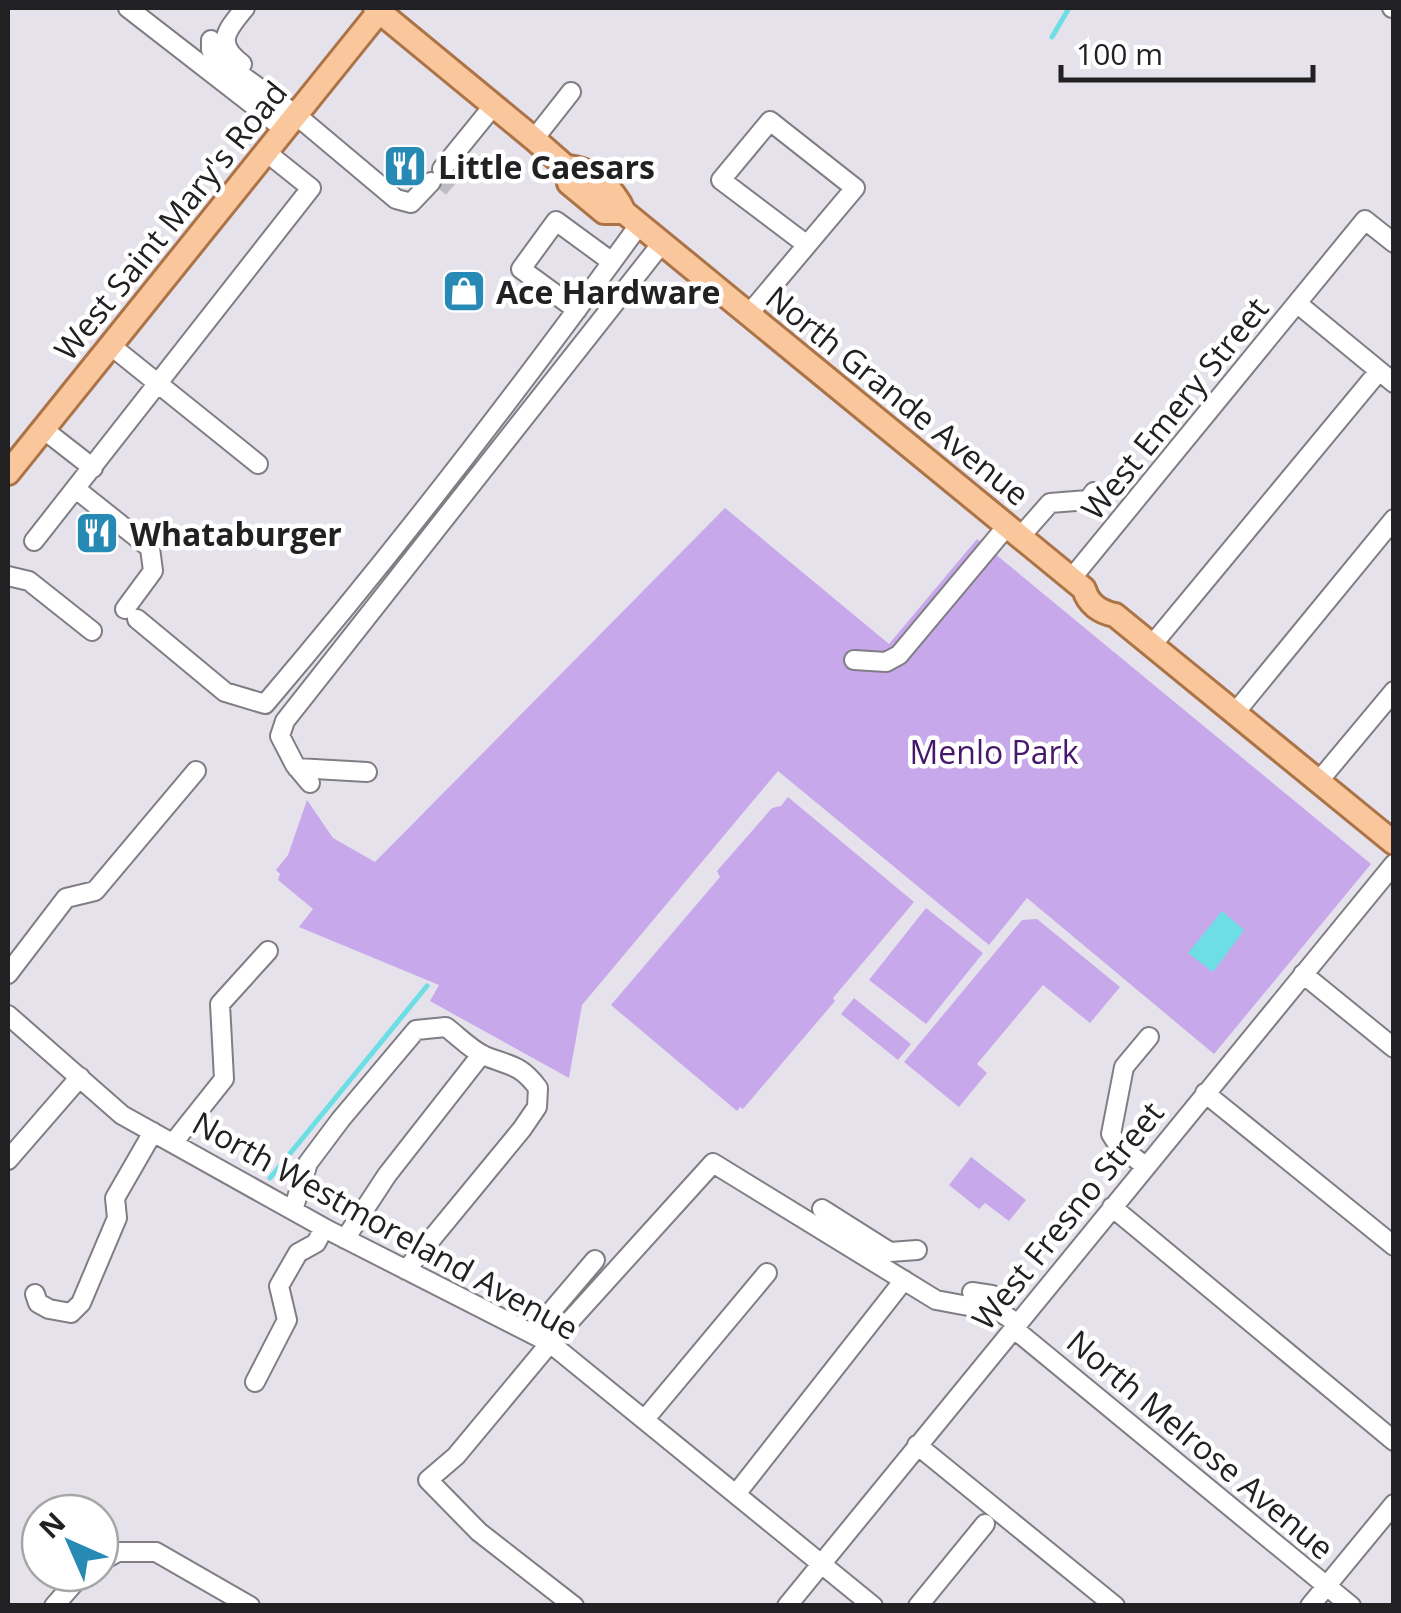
<svg xmlns="http://www.w3.org/2000/svg" width="1401" height="1613" viewBox="0 0 1401 1613" font-family="'Open Sans',sans-serif">
<style>
.green{fill:#c7a8eb}
.water{fill:#6ddee4}
.lines{fill:none;stroke-linecap:round;stroke-linejoin:round}
.stream{stroke:#6ddee4;stroke-width:5}
.minor-tunnel{stroke:#bfbbc3;stroke-width:18;stroke-dasharray:18 9;stroke-linecap:butt}
.minor-casing{stroke:#807d84;stroke-width:22}
.major-casing{stroke:#ac7346;stroke-width:28}
.minor{stroke:#fff;stroke-width:18}
.major{stroke:#fac69b;stroke-width:22}
.labels{text-anchor:middle;dominant-baseline:central;stroke-width:9;stroke-linejoin:round;paint-order:stroke}
.poi-label{font-size:32px;font-weight:bold;fill:#212023;stroke:#fff;text-anchor:start}
.street-label{font-size:32px;fill:#212023;stroke:#fff}
.park-label{font-size:32px;fill:#451869;stroke:#fff}
</style>
<rect width="100%" height="100%" fill="#e6e2eb"/>
<path class="green" d="M725,508L889,644L977,539L1371,864L1214,1054L1027,898L989,945L778,771L582,1005L569,1078L430,1001L439,985L299,927L313,909L278,880L280,874L276,870L288,855L307,800L333,838L375,862Z
M788,797L914,902L833,998L835,1001L743,1109L740,1107L737,1111L611,1005L720,877L717,871L772,808L781,806Z
M926,908L983,953L926,1024L869,980Z
M1037,919L1120,987L1090,1023L1043,985L977,1064L987,1073L959,1107L904,1062L1022,920Z
M854,998L911,1044L898,1060L841,1014Z
M971,1157L1026,1200L1009,1221L985,1203L979,1209L949,1185Z"/>
<path class="water" d="M1222,911L1244,930L1213,972L1188,953Z"/>
<g class="lines">
<path class="stream" d="M1052,37L1069,8
M270,1178L427,986"/>
<path class="minor-tunnel" d="M439,189L451,175"/>
<g class="minor-casing">
<path id="minor" d="M128,8L284,129
M1392,8H1394
M211,40V50L219,59L296,115L396,199L411,203L431,182
M242,64C214,43 227,30 245,8
M534,139L571,92
M442,169L494,105
M1298,304L1394,383
M577,310L521,269L556,221L612,262
M748,315L855,188L770,121L721,180L807,245
M110,345L258,464
M43,429L93,468
M76,489L150,548L153,571L125,609
M1020,537L1050,503L1088,500L1094,492
M34,541L311,188L266,152
M8,576L29,581L92,631
M1071,579L1365,220L1394,243
M137,619L225,692L265,704C397,549 520,389 639,225
M1152,645L1379,371
M854,660L886,662L899,655L1007,526
M1234,714L1394,519
M297,768L367,772
M1318,782L1394,691
M310,783L295,765L280,736L285,721L662,243
M8,974L66,898L95,891L196,771
M1303,974L1394,1048
M8,1015L122,1115L328,1230L550,1343L873,1606
M1205,1093L1394,1246
M173,1143L224,1079L220,1004L268,951
M8,1160L80,1077
M1145,1166L1118,1145L1111,1134L1124,1067L1149,1037
M1112,1207L1394,1441
M822,1209L890,1252L917,1250
M293,1210L308,1163L341,1119L416,1030L446,1027C458,1036 471,1050 485,1056C510,1066 520,1064 538,1088L537,1107L522,1129L406,1270
M345,1239L387,1175L481,1055
M972,1292L992,1295L1000,1300V1312
M35,1294L38,1303L49,1309L71,1313L81,1303L117,1218L115,1198L153,1132
M1013,1328L1351,1606
M532,1334L595,1260
M255,1382L287,1320L279,1286L298,1253L316,1243L324,1228
M645,1419L767,1273
M917,1445L1115,1606
M736,1494L904,1280
M100,1562L118,1552H156L250,1606
M54,1606L83,1573
M574,1606L479,1532L428,1480L456,1456L550,1343L713,1163L936,1300L1000,1312L1017,1323
M787,1606L1394,864
M918,1606L985,1524
M1310,1606L1394,1504"/>
</g>
<g class="major-casing">
<path id="major" d="M375,8L534,139L566,167L569,183L604,212H624
M566,167C592,168 614,189 624,212L1084,589C1088,604 1100,612 1115,615L1394,843
M8,473L382,8"/>
</g>
<use href="#minor" class="minor"/>
<use href="#major" class="major"/>
</g>
<defs>
<g id="restaurant-square" transform="scale(2.25)"><rect x="-9" y="-9" width="18" height="18" rx="4" fill="#278ab4" stroke="#fff"/><path d="M-5-6h1v4h1v-4h1v4h1v-4h1v5L-1.5 .5V6h-2V.5L-5-1ZM5-6V6H3V1.5H1.5Q1.5-4 5-6Z" fill="#fff"/></g>
<g id="shop-square" transform="scale(2.25)"><rect x="-9" y="-9" width="18" height="18" rx="4" fill="#278ab4" stroke="#fff"/><path d="M-5-2.5h2.3a2.7 3.5 0 0 1 5.4 0H5L5.5 6h-11ZM-1.5-2.5h3a1.5 2.3 0 0 0-3 0Z" fill="#fff"/></g>
</defs>
<g fill-rule="evenodd">
<use href="#restaurant-square" x="405" y="166"/>
<use href="#shop-square" x="464" y="291"/>
<use href="#restaurant-square" x="97" y="533"/>
</g>
<g class="labels">
<g class="poi-label">
<text x="438" y="166">Little Caesars</text>
<text x="496" y="291">Ace Hardware</text>
<text x="130" y="533">Whataburger</text>
</g>
<g class="street-label">
<text transform="translate(170 220) rotate(-51)">West Saint Mary's Road</text>
<text transform="translate(898 395) rotate(39)">North Grande Avenue</text>
<text transform="translate(1174 408) rotate(-51)">West Emery Street</text>
<text transform="translate(1067 1215) rotate(-51)">West Fresno Street</text>
<text transform="translate(386 1225) rotate(29)">North Westmoreland Avenue</text>
<text transform="translate(1201 1444) rotate(40)">North Melrose Avenue</text>
</g>
<g class="park-label">
<text x="994" y="751">Menlo Park</text>
</g>
</g>
<rect width="1401" height="1613" fill="none" stroke="#212023" stroke-width="20"/>
<g transform="translate(70 1543) rotate(315)"><circle r="48" fill="#ffffff" stroke="#a6a6a7" stroke-width="2.5"/>
<path d="M0-8L18 38L0 25L-18 38Z" fill="#278ab4"/>
<text y="-15" font-size="28" font-weight="bold" text-anchor="middle" fill="#212023">N</text>
</g>
<path d="M1061 65v15h252v-15" fill="none" stroke="#212023" stroke-width="5"/>
<text x="1076" y="65" font-size="30" fill="#212023" stroke="#ffffff" stroke-width="8" paint-order="stroke">100 m</text>
</svg>
